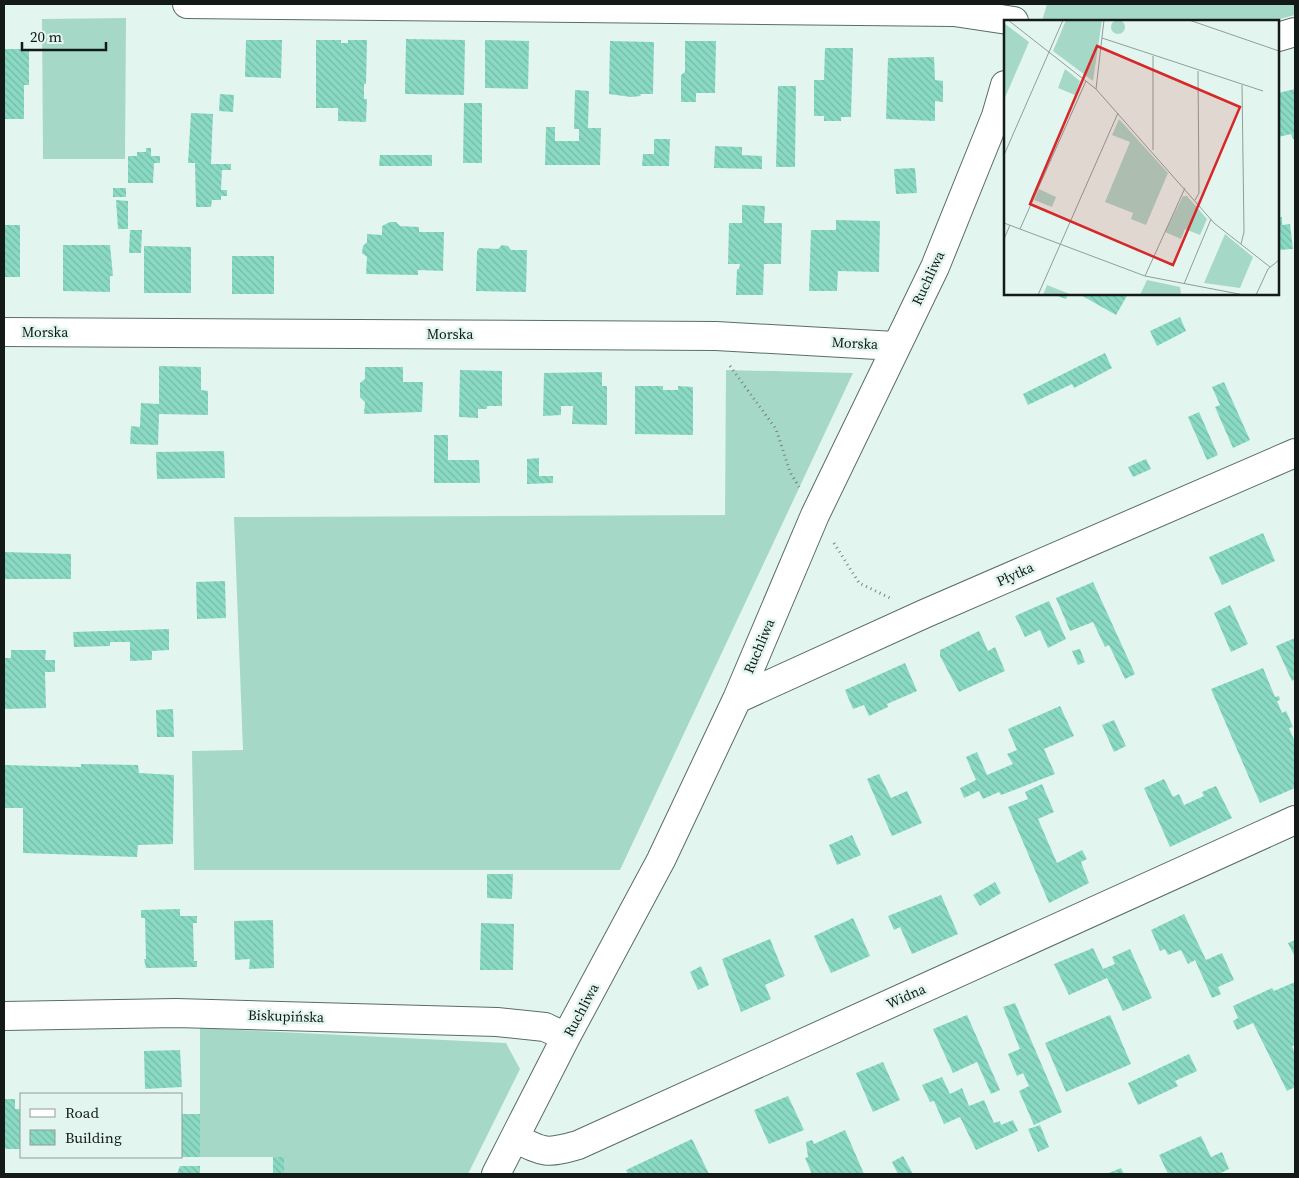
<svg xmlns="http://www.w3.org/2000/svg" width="1299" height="1178" viewBox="0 0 1299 1178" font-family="'Source Serif 4',serif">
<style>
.grass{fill:#a6d8c8}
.building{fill:url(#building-back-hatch)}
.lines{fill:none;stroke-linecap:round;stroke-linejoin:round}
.minor-casing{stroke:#5a6c66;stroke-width:30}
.path{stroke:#75827d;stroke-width:3;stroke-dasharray:1 4;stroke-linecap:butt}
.minor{stroke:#fff;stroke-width:28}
.labels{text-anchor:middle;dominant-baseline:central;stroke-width:5;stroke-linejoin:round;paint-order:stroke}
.street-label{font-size:14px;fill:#131a18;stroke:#e2f6ef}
.inset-road{fill:none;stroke:#8f9e99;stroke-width:1}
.view{fill:#d62828;fill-opacity:0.15;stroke:#d62828;stroke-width:2.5}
.inset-edge{fill:none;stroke:#131a18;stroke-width:2.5}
</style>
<defs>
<pattern id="building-back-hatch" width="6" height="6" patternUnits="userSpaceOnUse" patternTransform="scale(1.25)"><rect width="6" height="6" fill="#8adac3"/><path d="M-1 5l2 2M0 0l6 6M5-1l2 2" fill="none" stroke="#76baa7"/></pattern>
</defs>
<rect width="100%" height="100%" fill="#e2f6ef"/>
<path class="grass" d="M1047,4H1295V15L1272,21H1042Z
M126,18L125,159H43L42,19Z
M726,370L853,373L620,870H194L192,751L243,750L234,517L725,515Z
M200,1028L506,1043L520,1069L468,1174H284V1157H200Z"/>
<path class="building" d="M406,39L465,40L464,95L405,94Z
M246,40H282L281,78L245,77Z
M316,40H341V43H348V40H367L366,84H364V99H367L366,122L338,121V108H316Z
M485,40L529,41L528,89L485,88Z
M610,41L654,42L653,94H640L641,96L631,97L609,94Z
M685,41H716L715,93H696V102H681V75L685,72Z
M825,48H853L851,117H841V121H824V116H814V80H824Z
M4,49H29V85H24V119H4Z
M934,57L935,80L943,81V102L935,101V121L886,119L888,58Z
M778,86H796L795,167H776Z
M1295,89V139H1293L1291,134L1278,137V93Z
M575,90L589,91L588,128H601L600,165H545L546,127H555V141H579V129H574Z
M220,94L234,95L233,112L219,111Z
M464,103H482V163H463Z
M191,113L213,114L211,164H231V170H222L221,190H227V196H221V200H212L211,207H196L195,163H188Z
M654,139H670L669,166H642L643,154H654Z
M715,146L742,147V155L762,156V169L714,168Z
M146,148H151V156H160V163H154L153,183H128V156H137V152H146Z
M380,155H432V166H379Z
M915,168L917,193L896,194L894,169Z
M113,188H126V197H113Z
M116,200L128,201V229H118Z
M742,205L765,206L764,223H782L781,264H764L763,295H736L737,269H739L740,264H728L729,223H742Z
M1278,217H1282V225L1290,224L1293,249L1278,250Z
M836,220L880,221L879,272L838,271L837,291H809L811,230H836Z
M390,222H396L400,226L419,227V232H444L443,271L418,270V275L366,274L367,257L362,253L363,246L367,242V234L382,235V226Z
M4,225H20V277H4Z
M130,230H142L141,253H129Z
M63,245H110L113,276H110V292L63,291Z
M502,245L508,246L511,250H527L526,292L476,291L477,251L479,248L498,249Z
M144,246L191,247V293H144Z
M232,256H274V294H232Z
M1052,294H1068L1066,299Z
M1079,294H1128L1116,315Z
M1180,317L1186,331L1157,346L1150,331Z
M1105,353L1112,368L1074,388L1072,384L1028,405L1023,394Z
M159,366L201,367V390L208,391V415L159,414L158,445L130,444L131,426L140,427L141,403L159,404Z
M365,367H403V382H423L422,412L364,414L365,402L360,397V383L365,379Z
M460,370L502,371V406H487V409H478V418L459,417Z
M602,372V386H607V425L572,424L573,406H561V415L543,416L544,373Z
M1224,382L1250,440L1233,448L1215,407L1220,405L1212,387Z
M635,386H663V390H678V386L693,387V435L635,434Z
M1199,412L1218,455L1207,460L1188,417Z
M434,435H448V460H479L480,483H434Z
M224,451L225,478L157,479L156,452Z
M539,458V476H553V483L527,484V459Z
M1146,459L1151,469L1133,477L1128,467Z
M1263,533L1275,561L1222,585L1209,557Z
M4,552L71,554V579H4Z
M225,581L226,618L197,619L196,582Z
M1093,582L1135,674L1125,679L1109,645L1105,647L1093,622L1070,631L1056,598Z
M1049,601L1066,639L1048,648L1040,630L1025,637L1015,616Z
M1230,605L1248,644L1231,652L1214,613Z
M169,629V650L152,651V660L130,661V642H110V646L74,647L73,632Z
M979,631L988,651L995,647L1005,671L959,692L940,656V650Z
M1295,638V679L1292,681L1276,646Z
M1080,649L1085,662L1078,665L1072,651Z
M11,650H46L45,660H55V672H45L46,708L4,709V658H11Z
M905,663L917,691L887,704L888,707L869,716L864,705L853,709L845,690Z
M1263,668L1275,697L1279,696L1280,700L1277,701L1282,713L1286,711L1293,727L1289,728L1295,742V788L1260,803L1211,689Z
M1060,706L1074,736L1044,749L1055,774L1001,795L999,792L983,799L979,791L964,798L960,788L976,780L966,757L977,752L987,775L1013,764L1007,754L1017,750L1008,729Z
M173,709L174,737H157L156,710Z
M1114,720L1126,746L1114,752L1102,725Z
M81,764L138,765L139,773L174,775L173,844L138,845L137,857L23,853V808H4V765L81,767Z
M879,774L891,798L907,791L922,823L892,836L867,779Z
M1164,779L1173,797L1179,794L1184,805L1204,796L1202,792L1216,786L1232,818L1170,847L1144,788Z
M1042,784L1054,812L1038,819L1057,863L1082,850L1087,859L1081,862L1089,883L1049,903L1008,807L1028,799L1025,792Z
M852,835L861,855L837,865L829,845Z
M487,874H513L512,899L487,898Z
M995,882L1001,893L980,906L973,895Z
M941,895L958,934L912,954L900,927L894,930L888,916Z
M180,909V916H197V923H193L194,961H197V967L146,968L144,959H146L145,918H141V910Z
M1184,914L1206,960L1222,953L1234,980L1218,987L1221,994L1212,998L1195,960L1188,964L1181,950L1168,955L1165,949L1160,951L1151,930Z
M853,918L870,956L831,973L814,936Z
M273,920L274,968L249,969L250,959L235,960L234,921Z
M481,923L514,924L513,970H480Z
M770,939L785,976L765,985L771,999L741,1012L722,959Z
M1295,940V957L1288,943Z
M1093,948L1103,969L1115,964L1112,957L1130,949L1152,998L1123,1011L1107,978L1069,995L1054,964Z
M701,966L709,985L698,990L690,972Z
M1295,982V1045L1292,1046L1295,1053V1087L1287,1091L1253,1023L1237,1030L1233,1021L1238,1018L1233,1006L1272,988L1274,991Z
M1015,1003L1062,1112L1034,1125L1019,1091L1029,1086L1023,1073L1017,1076L1008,1054L1020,1049L1003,1007Z
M967,1015L1000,1090L991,1094L977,1062L953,1073L933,1029Z
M1110,1015L1131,1064L1066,1092L1045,1043Z
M180,1050L182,1087L145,1089L144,1051Z
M1189,1054L1197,1071L1175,1081L1178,1086L1138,1105L1128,1083Z
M883,1062L900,1100L873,1112L856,1073Z
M942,1077L950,1094L962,1088L969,1106L984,1100L994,1123L1000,1121L1001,1125L1013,1120L1018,1131L976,1150L960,1117L944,1124L934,1101L930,1102L922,1085Z
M788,1096L804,1130L769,1144L754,1110Z
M4,1099H15V1109H21V1149H6L4,1146Z
M181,1114H200V1157H181Z
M1040,1125L1049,1147L1038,1152L1028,1129Z
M845,1130L864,1174H812L805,1158L808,1157L806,1142L812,1140L814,1144Z
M1201,1136L1211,1157L1222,1152L1229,1169L1219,1174H1168L1159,1155Z
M692,1139L709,1174H628L626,1170Z
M903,1156L913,1174H898L892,1162Z
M273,1157H284V1174H273Z
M180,1166H200V1174H177Z
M1121,1168L1124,1174H1106Z"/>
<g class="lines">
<g class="minor-casing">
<path id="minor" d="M187,4L954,12L1014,21
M1278,37L1295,32
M4,332L716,336L895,346
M737,699L924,614L1295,453
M4,1016L176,1013L497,1022L545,1027L566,1037
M515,1138C544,1153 547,1154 578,1145L1295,820
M496,1174L566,1037L661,860L737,699L815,515L935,267L996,116L1005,85"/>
</g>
<path class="path" d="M730,366L776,429L790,472L799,487
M834,543L859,583L890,598"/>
<use href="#minor" class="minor"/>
</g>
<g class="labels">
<g class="street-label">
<text transform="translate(928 278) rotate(-65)">Ruchliwa</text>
<text x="45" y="332">Morska</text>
<text x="450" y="334">Morska</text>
<text transform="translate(855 343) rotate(3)">Morska</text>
<text transform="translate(1015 574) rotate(-24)">Płytka</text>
<text transform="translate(759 646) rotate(-67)">Ruchliwa</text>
<text transform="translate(906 996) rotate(-24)">Widna</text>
<text transform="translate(581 1010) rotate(-62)">Ruchliwa</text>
<text transform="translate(286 1016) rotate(2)">Biskupińska</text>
</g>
</g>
<g transform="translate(1004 20)">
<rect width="275" height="275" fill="#e2f6ef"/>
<path d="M62,0H98L89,61L49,31ZM0,3L25,22L0,80ZM61,49L76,61L71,75L54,68ZM115,99L164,153L142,205L127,199L129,193L101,182L126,122L108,115ZM35,169L52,177L48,187L30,180ZM179,176H183L203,199L196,215L181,209L177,219L161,212ZM221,214L249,237L236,268L200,263ZM143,260L176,267L177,275H136ZM43,265L68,275H39Z" fill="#a6d8c8"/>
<path d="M107 7a7 7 0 1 1 14 0a7 7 0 1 1-14 0Z" fill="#a6d8c8"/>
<path class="inset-road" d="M4,0L92,69L210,203L266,247M185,0L275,31M98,18L259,71M149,36V130M92,69L100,0M0,135L59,0M191,180L195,173L194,51M0,203L141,256L240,275M16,209L82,61M0,219L6,205M237,224L240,212L238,65M141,256L181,168M180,264L207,199M34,275L114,93M252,275L264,249L275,240"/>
<path class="view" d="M93,26L236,87L169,245L26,184Z"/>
<rect width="275" height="275" class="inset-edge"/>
</g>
<rect width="1299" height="1178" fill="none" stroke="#131a18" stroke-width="10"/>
<rect x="20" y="1093" width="162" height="65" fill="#e2f6ef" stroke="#8f9e99"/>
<rect x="30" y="1109" width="25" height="8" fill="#ffffff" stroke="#8f9e99"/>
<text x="65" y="1118" font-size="15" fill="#131a18">Road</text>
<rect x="30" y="1130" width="25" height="15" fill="url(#building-back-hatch)" stroke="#8f9e99"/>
<text x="65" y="1143" font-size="15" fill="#131a18">Building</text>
<path d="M22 42v8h84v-8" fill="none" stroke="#131a18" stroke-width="2.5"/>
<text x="30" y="42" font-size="15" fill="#131a18" stroke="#e2f6ef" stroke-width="4" paint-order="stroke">20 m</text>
</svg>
